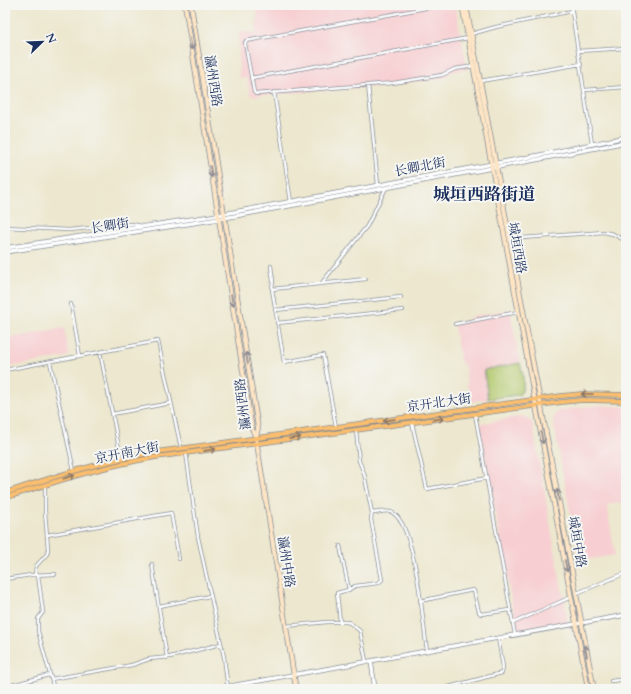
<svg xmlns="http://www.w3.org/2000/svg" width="631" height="694" viewBox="0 0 631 694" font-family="Cardo,'Noto Serif SC',serif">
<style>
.built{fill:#f7cfd2}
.green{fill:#b3c96e;stroke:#677c66}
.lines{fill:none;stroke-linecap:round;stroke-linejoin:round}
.minor-casing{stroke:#848b96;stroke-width:4}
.tertiary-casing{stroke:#848b96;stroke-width:5}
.secondary-casing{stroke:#848b96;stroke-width:5.5}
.primary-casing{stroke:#848b96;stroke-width:5.5}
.minor{stroke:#fff;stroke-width:2.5}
.tertiary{stroke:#fff;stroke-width:3.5}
.secondary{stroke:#fde5c5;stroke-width:4}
.primary{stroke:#fabe6e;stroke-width:4}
.oneway{stroke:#8c8a92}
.oneway2{stroke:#8a7666}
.labels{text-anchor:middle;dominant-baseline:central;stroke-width:4;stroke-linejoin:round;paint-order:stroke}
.street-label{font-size:13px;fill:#1b2f5e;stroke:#f6f6f2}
.district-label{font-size:17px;font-weight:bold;fill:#1b2f5e;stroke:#f6f6f2}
</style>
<rect width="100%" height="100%" fill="#f6f6f2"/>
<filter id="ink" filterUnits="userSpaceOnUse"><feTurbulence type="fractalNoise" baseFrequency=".025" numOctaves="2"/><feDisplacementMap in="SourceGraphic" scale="8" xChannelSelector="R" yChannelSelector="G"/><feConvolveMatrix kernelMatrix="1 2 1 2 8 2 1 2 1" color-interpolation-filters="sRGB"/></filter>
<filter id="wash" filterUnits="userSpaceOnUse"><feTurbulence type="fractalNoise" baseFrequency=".012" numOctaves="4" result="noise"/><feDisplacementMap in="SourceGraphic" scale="16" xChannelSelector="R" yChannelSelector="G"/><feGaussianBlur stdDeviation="0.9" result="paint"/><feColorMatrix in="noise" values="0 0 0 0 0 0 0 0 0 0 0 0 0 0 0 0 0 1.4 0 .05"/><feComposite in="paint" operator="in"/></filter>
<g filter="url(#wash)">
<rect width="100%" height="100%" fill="#ece7ce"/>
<path class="built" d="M272,5H455L467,69L451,72L444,78L409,82L406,84L251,96L247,78H239V31L256,33L258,8Z
M510,310L520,363L484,370L488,399L470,402L464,364L461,363L453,323L471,320L470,317Z
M64,328L69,356L5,368V339Z
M601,405L626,407V502L607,505L615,555L579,561L553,420L557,412L561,410Z
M523,416L532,422L568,623L517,632L479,424Z"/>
<path class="green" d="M520,363C522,372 527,388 519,395L488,399L484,370Z"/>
</g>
<g filter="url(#ink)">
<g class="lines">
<g class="minor-casing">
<path id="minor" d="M442,5L246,41L245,43L254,92L256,94L393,83L442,75L455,69L474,66
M571,5L592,144
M274,7L286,5
M471,34L496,27L572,11
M578,51L626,48
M251,78L468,38
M480,81L581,64
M368,85L378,185
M585,90L626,87
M274,92L291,202
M5,227L69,230L131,224L143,226
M509,239L604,232L613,234L626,241
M271,266L273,281L272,289L284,362L323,355L336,427
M321,284L367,226L386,188
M272,289L366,279
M71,304L80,356
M275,310L401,297
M277,323L403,310
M455,324L518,312
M100,352L121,458
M50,362L74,471
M5,370L158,341L181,448
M112,414L171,403
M475,414L515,635
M412,423L427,489L487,478
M356,430L359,461L364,473L372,513C378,513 388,509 393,513C416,527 423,623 427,651
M186,453L198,537L224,657L228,689
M47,535L171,513L179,559
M340,546L349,590
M152,564L167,658
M35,575L36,566L47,554L48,549L45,511V485
M38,575L43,612L38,619V631L54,689
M5,579L31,575L55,574
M577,593L626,573
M420,601L473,590L474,591L479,612L481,614L510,610
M159,606L210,596
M340,622L337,593L348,590L355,586L378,583L382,580L371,519L372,513
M513,623L571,597
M286,626L327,622H347L350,623L360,631L366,661
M51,679L132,665L149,659L170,657L221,644
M611,681L626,679
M5,687L49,675
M441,689L502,673L503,667L498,638"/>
</g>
<g class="tertiary-casing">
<path id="tertiary" d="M5,248L218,215L535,156L626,137
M5,252L219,219L535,160L626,142
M371,661L375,689
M214,689L626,615"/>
</g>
<g class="secondary-casing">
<path id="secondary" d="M185,5L252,429L256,438L296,689
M191,5L258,428L256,438
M462,5L588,689
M466,5L594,689"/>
</g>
<g class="primary-casing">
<path id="primary" d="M5,493C56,476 103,461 156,452L561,396L582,394L626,395
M5,498C56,481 104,466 156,457L562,402L582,400L626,401"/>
</g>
<use href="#minor" class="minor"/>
<use href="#tertiary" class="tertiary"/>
<use href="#secondary" class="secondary"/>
<use href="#primary" class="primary"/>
</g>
<defs><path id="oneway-shaft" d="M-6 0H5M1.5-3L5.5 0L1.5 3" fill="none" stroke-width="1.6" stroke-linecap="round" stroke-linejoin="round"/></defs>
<g class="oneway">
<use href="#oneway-shaft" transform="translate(191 44) rotate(81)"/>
<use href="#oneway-shaft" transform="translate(211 172) rotate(81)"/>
<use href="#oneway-shaft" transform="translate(232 300) rotate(81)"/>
<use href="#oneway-shaft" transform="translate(247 358) rotate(-99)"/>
<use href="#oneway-shaft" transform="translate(542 438) rotate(80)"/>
<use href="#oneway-shaft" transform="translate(558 495) rotate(-100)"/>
<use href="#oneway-shaft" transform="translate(566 566) rotate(79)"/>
<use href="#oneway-shaft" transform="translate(586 651) rotate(-100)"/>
</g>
<g class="oneway2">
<use href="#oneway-shaft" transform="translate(587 394) rotate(180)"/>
<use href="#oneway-shaft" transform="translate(438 419) rotate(-8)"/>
<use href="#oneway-shaft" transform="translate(389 420) rotate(172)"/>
<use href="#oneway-shaft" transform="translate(295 438) rotate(-8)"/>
<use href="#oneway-shaft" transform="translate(210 450) rotate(-8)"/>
<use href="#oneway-shaft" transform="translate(69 477) rotate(-17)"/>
</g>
</g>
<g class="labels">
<g class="street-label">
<text transform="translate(213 81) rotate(81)">瀛州西路</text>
<text transform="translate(420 167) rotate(-11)">长卿北街</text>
<text transform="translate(110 226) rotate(-9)">长卿街</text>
<text transform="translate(517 248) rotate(80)">城垣西路</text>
<text transform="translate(439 403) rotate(-8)">京开北大街</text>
<text transform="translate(243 404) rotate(-97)">瀛州西路</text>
<text transform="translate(127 453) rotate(-11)">京开南大街</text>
<text transform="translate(577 542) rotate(80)">城垣中路</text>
<text transform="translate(286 562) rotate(81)">瀛州中路</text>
</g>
<g class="district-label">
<text x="484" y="194">城垣西路街道</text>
</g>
</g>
<rect width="631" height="694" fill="none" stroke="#f6f6f2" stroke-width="20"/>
<g transform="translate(42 42) rotate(67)" stroke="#f6f6f2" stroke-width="3" paint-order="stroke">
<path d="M0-3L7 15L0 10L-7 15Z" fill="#1b2f5e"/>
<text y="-6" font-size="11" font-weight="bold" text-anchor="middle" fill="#1b2f5e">N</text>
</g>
</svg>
